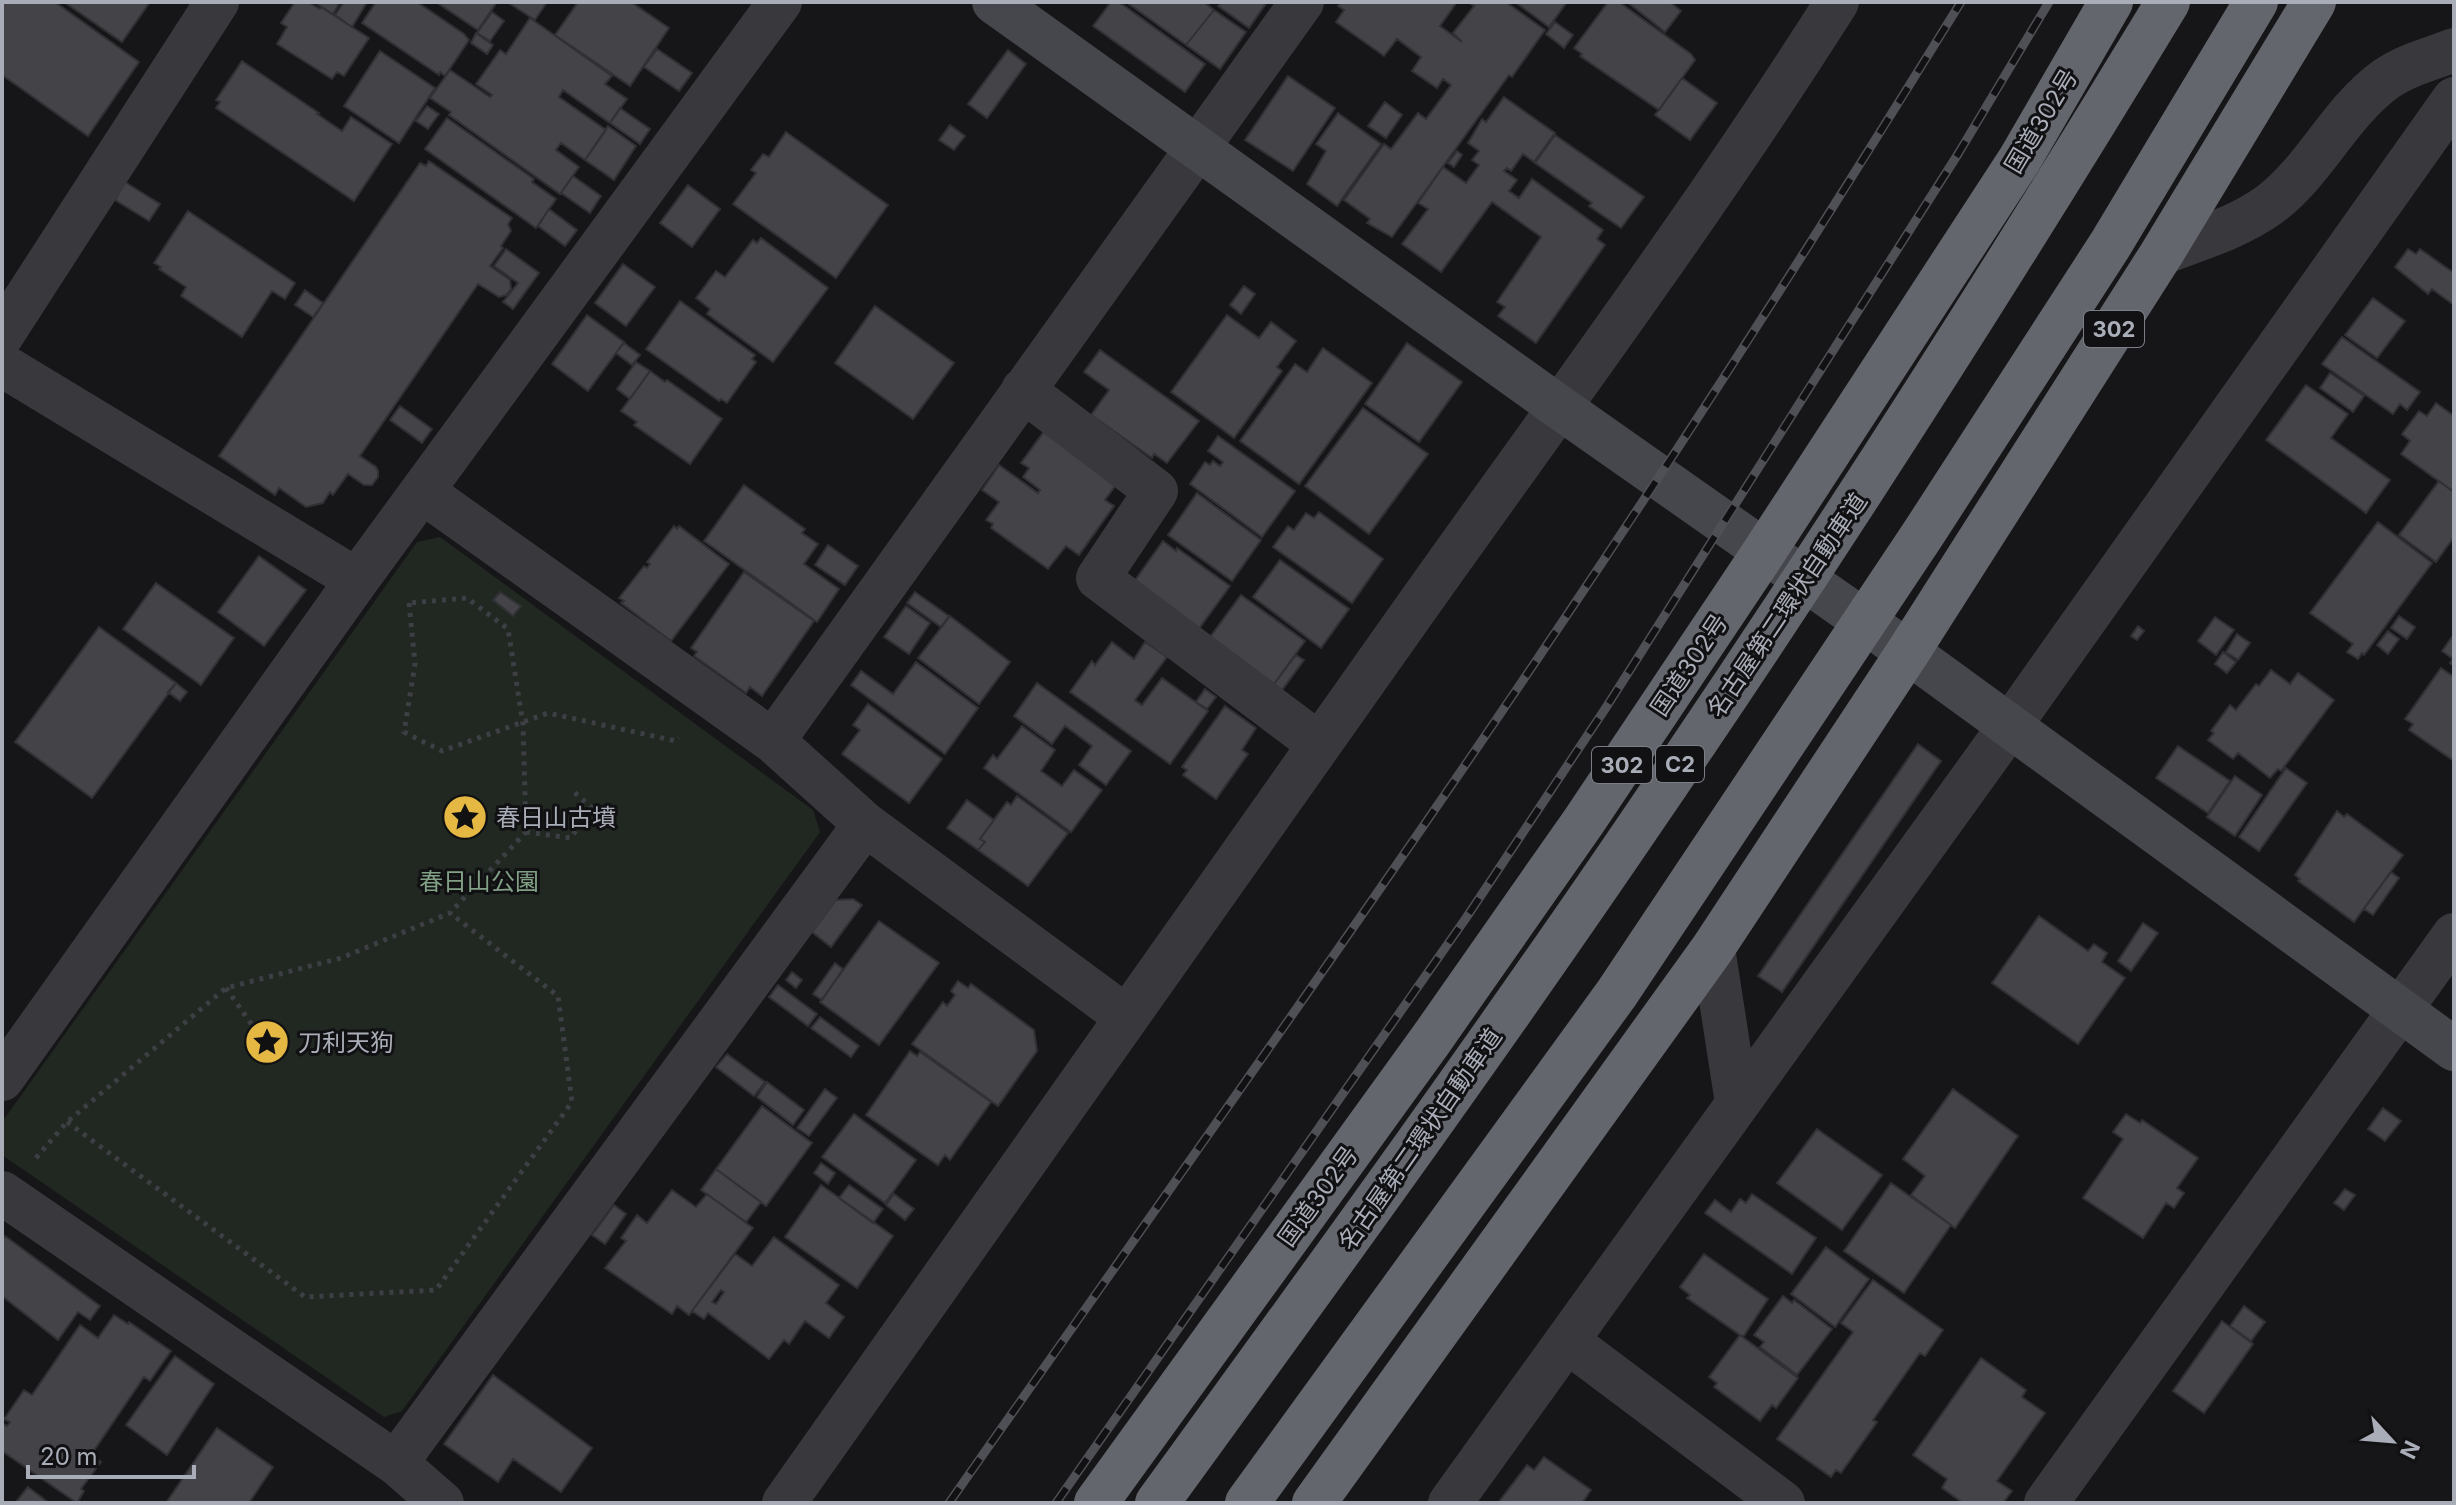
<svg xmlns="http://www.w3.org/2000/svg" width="2456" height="1505" viewBox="0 0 2456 1505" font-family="Inter,'Noto Sans JP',sans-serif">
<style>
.green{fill:#212822}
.building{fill:#434348;stroke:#313034;stroke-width:2;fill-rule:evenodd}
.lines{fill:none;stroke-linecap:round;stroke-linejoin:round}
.path{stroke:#3e3f44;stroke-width:5;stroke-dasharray:4 6;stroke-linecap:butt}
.street{stroke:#38383d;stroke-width:44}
.secondary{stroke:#46474d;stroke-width:44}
.highway{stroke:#64666d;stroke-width:44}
.rail-casing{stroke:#4f5056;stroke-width:9}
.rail{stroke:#111113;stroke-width:6;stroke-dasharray:18;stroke-linecap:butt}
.highway-bridge{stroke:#64666d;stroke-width:44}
.labels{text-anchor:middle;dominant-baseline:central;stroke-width:6;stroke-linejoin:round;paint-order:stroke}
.shield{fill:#111113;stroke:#7b7e86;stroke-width:2}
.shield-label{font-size:22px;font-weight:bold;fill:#a9adb7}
.street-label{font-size:24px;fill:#a9adb7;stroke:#111113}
.poi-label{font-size:24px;fill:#a9adb7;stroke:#111113;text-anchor:start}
.park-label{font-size:24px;fill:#82a085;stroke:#111113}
</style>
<rect width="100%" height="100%" fill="#161618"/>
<path class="green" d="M440,537L813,810L820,832L402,1411L384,1417L2,1155V1122L417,542Z"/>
<path class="building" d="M2,2H55L139,62L88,136L2,75Z
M64,2H150L122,42Z
M295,2H308L320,9L321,7L369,38L344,76L337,72L332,79L277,44L287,27L281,23Z
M314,2H340L333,14Z
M344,2H367L352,27L335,15Z
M376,2H417L464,34L469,40L445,76L440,72L439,75L362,23Z
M436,2H497L478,30Z
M507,2H547L535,20Z
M578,2H631L669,28L630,86L555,35Z
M1111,2H1119L1205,64L1185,92L1093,26Z
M1126,2H1204L1214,10L1186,45Z
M1221,2H1267L1249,28L1218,6Z
M1341,2H1457L1440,26L1462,42L1453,33L1474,6L1471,4L1472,2H1506L1545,30L1512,77L1509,75L1392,237L1367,223L1370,219L1344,200L1384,144L1391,149L1418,113L1426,119L1451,85L1443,79L1437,88L1412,71L1421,57L1397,39L1384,56L1336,22L1344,10L1338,6Z
M1515,2H1567L1549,27Z
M1608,2H1619L1691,54L1695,60L1659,110L1580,56L1582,54L1574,48Z
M1627,2H1670L1681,11L1665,32Z
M1214,10L1246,32L1220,69L1186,45Z
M492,12L504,21L490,41L477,33Z
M530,18L612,76L605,84L627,99L610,123L563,90L559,97L606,130L585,160L561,143L556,150L579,167L560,194L449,115L451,112L430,98L450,70L490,97L492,95L476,84L500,50L506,54Z
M1555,22L1573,35L1564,48L1546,34Z
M476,33L493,45L487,54L471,43Z
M657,49L692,73L679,91L644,67Z
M1008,50L1026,64L987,118L968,104Z
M380,51L435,88L399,143L344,106Z
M242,61L319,113L317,114L342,131L351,117L392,144L354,201L216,108L220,102L216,100Z
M1288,76L1335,108L1293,171L1245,140Z
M1682,78L1717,103L1690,140L1655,115Z
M1504,97L1555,133L1534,162L1523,154L1511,171L1507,168L1504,171L1517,180L1509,191L1519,198L1532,179L1603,230L1597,239L1605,245L1536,343L1498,316L1505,307L1497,302L1541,237L1492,202L1441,272L1402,244L1428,209L1418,203L1443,167L1466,183L1479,165L1472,160L1479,151L1468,143L1482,119L1486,122Z
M1385,102L1402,115L1386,138L1368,126Z
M427,106L439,114L428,129L416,121Z
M620,108L650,129L640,144L610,123Z
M1338,113L1381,144L1337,206L1307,184L1326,151L1316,144Z
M447,118L534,179L532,182L556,199L536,228L425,149Z
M950,125L965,136L954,150L939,140Z
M608,126L636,146L614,180L585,160Z
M786,132L888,205L836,278L733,204L756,173L751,170L763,154L769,157Z
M1555,135L1644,197L1621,228L1589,206L1592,203L1535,163Z
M1457,151L1462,155L1454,167L1448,163Z
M429,161L512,218L508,224L511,231L501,246L503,248L490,266L510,280L511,289L506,295L499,297L478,284L360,456L376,467L378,471V477L372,485H364L348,474L333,495L330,492L323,503L306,507L279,488L275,495L219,456L420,163L426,166Z
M573,176L601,196L590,213L561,193Z
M125,182L160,204L149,221L115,200Z
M688,185L720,209L692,247L660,223Z
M549,209L577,230L565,246L538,226Z
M188,211L295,283L285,299L272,291L242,337L181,296L186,287L159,269L161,267L154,263Z
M761,238L828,288L773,362L707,314L710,309L696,298L716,271L725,277L753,240L757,243Z
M506,249L539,273L513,309L503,302L518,283L494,266Z
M2408,249L2416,254L2420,249L2454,273V305L2432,289L2428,294L2395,267Z
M623,264L655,287L626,326L595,303Z
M1244,286L1255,294L1241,314L1230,305Z
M305,290L323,303L313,317L295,305Z
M2373,298L2405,321L2377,358L2345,335Z
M680,301L755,355L752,359L756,362L727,403L721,399L719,401L646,349Z
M875,306L954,363L913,419L835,363Z
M587,315L624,342L588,391L552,364Z
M1227,315L1259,338L1271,322L1296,341L1277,367L1282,371L1234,438L1171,392Z
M2342,337L2420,392L2407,410L2400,404L2393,414L2322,364Z
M624,343L640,355L632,365L616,353Z
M1407,343L1462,382L1419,442L1365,404Z
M1323,348L1372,383L1299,484L1240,441L1295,364L1307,372Z
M1100,350L1199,421L1167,463L1154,454L1152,458L1091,415L1109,390L1084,372Z
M636,362L650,371L630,399L617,389Z
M650,371L665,382L667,380L722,419L690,464L634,425L637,422L621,411Z
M2330,373L2364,396L2353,412L2320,388Z
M2306,385L2348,414L2331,438L2390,480L2366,513L2266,440Z
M2436,403L2454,416V492L2401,454L2410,441L2402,434L2419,411L2427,416Z
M400,406L432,429L422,443L390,420Z
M1363,408L1428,454L1369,534L1305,486Z
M1045,430L1118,482L1105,500L1114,506L1079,555L1066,546L1048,569L991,528L993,524L986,520L999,502L982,490L999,465L1038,493L1040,490L1023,477L1029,468L1021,463Z
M1218,436L1295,491L1262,537L1190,484L1205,462L1210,465L1213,461L1220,466L1223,462L1208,451Z
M2439,481L2454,492V537L2436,562L2399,535Z
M744,485L805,529L802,533L818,544L804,564L839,589L817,622L704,541Z
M1197,493L1261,540L1232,581L1168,535Z
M1319,512L1383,559L1352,603L1273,547L1288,526L1294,530L1306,513L1314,518Z
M2378,522L2432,563L2364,655L2362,653L2358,659L2347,652L2353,644L2310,613Z
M674,526L677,529L679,526L729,564L671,641L621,603L624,601L619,598L644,566L647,568L650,564L647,562Z
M1163,541L1176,551L1177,548L1230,586L1198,630L1133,583Z
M828,545L858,566L845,585L815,565Z
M259,556L306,590L264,646L218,612Z
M1280,560L1349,609L1321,648L1253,597Z
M744,572L814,621L762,696L750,687L746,693L694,656L697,652L691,648Z
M156,583L234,638L201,685L123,629Z
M500,592L521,606L513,616L493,600Z
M915,592L949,616L941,627L907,603Z
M1241,595L1305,641L1274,684L1210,637Z
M906,606L930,623L909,654L884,637Z
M950,616L1010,662L979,704L918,658Z
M2399,616L2415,627L2407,639L2391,628Z
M2215,617L2234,630L2216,655L2198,641Z
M2138,626L2144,631L2137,640L2131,636Z
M99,627L176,683L92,798L15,742Z
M2388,631L2399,639L2388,654L2377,645Z
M2237,634L2250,643L2238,660L2226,652Z
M2454,634V666L2450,663L2453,659L2442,651Z
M1112,642L1134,659L1145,642L1167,657L1135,700L1142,705L1162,678L1208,711L1170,764L1070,692L1092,661L1095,665Z
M2223,652L2236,662L2227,673L2215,664Z
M1296,655L1304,660L1282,690L1274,684Z
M916,662L978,708L945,754L851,685L861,671L893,694Z
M2441,668L2454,677V761L2409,730L2413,724L2405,719Z
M2271,670L2290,684L2298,673L2334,700L2281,771L2278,769L2270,778L2238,753L2233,759L2208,740L2214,733L2211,731L2230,705L2236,710L2256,684L2259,686Z
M176,683L187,692L180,701L168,692Z
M1037,683L1131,751L1106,785L1079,765L1092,746L1065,726L1052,744L1014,716Z
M1205,689L1216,697L1207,709L1196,702Z
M868,704L942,759L909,803L842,754L860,730L853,725Z
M1225,706L1256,728L1242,750L1248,754L1216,799L1183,775L1187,770L1182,767Z
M1022,726L1055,750L1041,771L1062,786L1074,770L1102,790L1071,832L984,768L993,755L997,759Z
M1918,744L1941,761L1782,992L1758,976Z
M2178,746L2230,781L2208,813L2156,778Z
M2286,768L2307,783L2259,851L2239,837Z
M2235,776L2262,795L2235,836L2207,817Z
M1017,796L1068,833L1028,886L978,850L985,842L980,839L1007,802L1011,805Z
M967,800L994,820L980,839L985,842L978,850L947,828Z
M2337,811L2344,817L2347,814L2403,855L2354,922L2298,881L2300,879L2295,875Z
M2391,872L2399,878L2373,915L2364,909Z
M853,899L862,905L831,947L812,932L836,900Z
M2039,916L2088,951L2094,944L2107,953L2102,962L2125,978L2078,1044L1992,983Z
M879,921L939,963L879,1045L820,1002Z
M2143,923L2158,933L2131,971L2118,961Z
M835,963L843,969L822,1000L813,994Z
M792,972L802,980L796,988L786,980Z
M958,981L968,988L971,984L1034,1030L1037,1051L998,1106L912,1044L943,1002L947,1006L955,995L951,991Z
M778,985L817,1014L808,1026L769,997Z
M820,1017L859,1046L851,1057L811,1028Z
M910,1051L917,1056L920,1052L991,1102L950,1160L945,1155L938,1165L866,1115Z
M727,1054L765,1082L754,1096L716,1067Z
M767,1082L804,1110L793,1125L757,1097Z
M825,1089L837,1098L809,1136L797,1128Z
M1953,1089L2018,1136L1955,1228L1911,1195L1925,1176L1903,1159Z
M762,1106L812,1143L766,1206L716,1169Z
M2383,1108L2401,1121L2385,1141L2368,1129Z
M854,1114L916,1160L885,1203L822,1157Z
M2126,1114L2140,1123L2142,1120L2198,1158L2177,1188L2184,1193L2174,1208L2166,1203L2143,1238L2083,1198L2123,1139L2113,1132Z
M1817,1129L1882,1175L1842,1230L1777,1183Z
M821,1163L835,1173L828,1184L814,1173Z
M716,1169L761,1202L746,1222L701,1190Z
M1891,1183L1951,1225L1904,1293L1844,1251Z
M821,1185L893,1236L857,1288L785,1237Z
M849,1185L883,1209L873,1223L839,1198Z
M2345,1189L2355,1195L2344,1210L2334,1203Z
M672,1190L696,1207L707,1194L753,1228L689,1315L677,1306L672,1314L605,1268L626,1241L621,1238L637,1215L647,1223Z
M894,1194L914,1209L905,1220L886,1205Z
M1752,1194L1816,1238L1792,1274L1705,1213L1715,1200L1731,1212L1740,1199L1746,1203Z
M614,1205L626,1214L605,1244L592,1235Z
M5,1236L100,1306L90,1320L78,1312L58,1340L2,1296V1240Z
M774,1237L839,1285L826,1303L844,1317L829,1338L805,1321L789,1344L784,1340L769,1359L708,1313L704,1319L692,1311L735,1254L752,1266ZM721,1290L724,1292L716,1304L712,1302Z
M1826,1247L1869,1279L1835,1327L1791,1294Z
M1704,1254L1768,1299L1743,1337L1687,1298L1690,1295L1680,1287Z
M1873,1280L1943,1330L1925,1356L1920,1353L1873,1420L1877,1422L1841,1473L1836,1470L1831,1477L1777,1439L1853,1332L1841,1323Z
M1783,1296L1792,1303L1794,1300L1832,1329L1797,1375L1760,1347L1764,1342L1754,1335Z
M2244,1306L2265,1322L2251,1341L2230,1326Z
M114,1315L128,1324L129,1322L171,1351L150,1381L144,1377L91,1455L101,1462L81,1489L84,1491L77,1503L2,1451V1423L7,1426L10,1422L4,1419L24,1390L32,1395L80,1325L98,1338Z
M2222,1321L2253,1344L2204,1413L2173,1391Z
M1740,1335L1798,1378L1776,1408L1772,1405L1760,1421L1714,1387L1717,1383L1709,1377Z
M175,1356L214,1384L167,1455L126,1425Z
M1981,1358L2026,1390L2022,1397L2045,1413L1997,1481L2012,1491L2003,1503H1963L1942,1488L1947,1479L1913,1455Z
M493,1375L592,1448L561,1492L513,1459L498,1482L444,1444Z
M217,1428L273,1467L249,1503H166Z
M1544,1457L1591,1490L1582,1503H1498L1527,1465L1534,1470Z
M28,1487L49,1503H15Z"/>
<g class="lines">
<path class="path" d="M409,603L415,664L404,732L442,751L548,713L676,741L679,738
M526,832L571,838L591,807L574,792
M226,988L259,1035
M67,1122L305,1297L436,1290L572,1102L558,996L450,913
M36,1158L67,1122L226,988L341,958L450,913L526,832L523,724L508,629L467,598L409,603"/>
<path class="street" d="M2162,253C2198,239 2237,228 2269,205C2315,171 2339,113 2386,79C2406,65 2431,59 2454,50
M2,335L217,2
M2,365L357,580
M1023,390L1156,491L1098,578L1319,744
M423,492L773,741L865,824L1125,1016
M773,741L1302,2
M1713,948L1737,1103
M2,1079L357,580L780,2
M2,1193L396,1463L442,1503
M1567,1341L1783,1503
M396,1463L865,824
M784,1503C990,1209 1197,915 1406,622C1551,417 1702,215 1837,2
M1450,1503L2009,727L2454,99
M2046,1503L2454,935"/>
<path class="secondary" d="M994,2L1559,407L1908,652L2454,1049"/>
<path class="highway" d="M1096,1503L1430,1041L1584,821L1764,552L2020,159L2111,2
M1314,1503L1713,948L1908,652L2162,253L2314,2"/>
<g class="rail-casing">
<path id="rail" d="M949,1503C1179,1175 1412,850 1633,516C1746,346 1854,175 1961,2
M1056,1503L1466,918L1607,706L1958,154L2049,2"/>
</g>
<use href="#rail" class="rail"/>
<path class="highway-bridge" d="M1157,1503C1321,1277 1485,1052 1642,821C1825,553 2000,279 2168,2
M1247,1503L1617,993L1923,534L2110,245L2256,2"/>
</g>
<defs>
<g id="sight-disc" transform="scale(2.3)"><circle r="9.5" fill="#e4b842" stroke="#111113"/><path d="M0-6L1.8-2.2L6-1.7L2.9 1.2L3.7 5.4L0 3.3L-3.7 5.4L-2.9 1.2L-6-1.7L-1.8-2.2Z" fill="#111"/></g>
</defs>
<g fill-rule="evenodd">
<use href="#sight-disc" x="465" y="817"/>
<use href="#sight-disc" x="267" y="1042"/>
</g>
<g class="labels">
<g class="shield">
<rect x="2084" y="311" width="60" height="36" rx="6"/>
<rect x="1656" y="746" width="48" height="36" rx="6"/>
<rect x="1592" y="747" width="60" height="36" rx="6"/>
</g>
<g class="shield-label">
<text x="2114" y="329">302</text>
<text x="1680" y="764">C2</text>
<text x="1622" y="765">302</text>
</g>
<g class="street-label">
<text transform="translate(2041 121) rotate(-59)">国道302号</text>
<text transform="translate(1787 605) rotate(-56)">名古屋第二環状自動車道</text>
<text transform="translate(1689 665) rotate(-56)">国道302号</text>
<text transform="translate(1420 1139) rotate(-55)">名古屋第二環状自動車道</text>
<text transform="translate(1318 1196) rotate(-54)">国道302号</text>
</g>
<g class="poi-label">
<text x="496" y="817">春日山古墳</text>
<text x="298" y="1042">刀利天狗</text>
</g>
<g class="park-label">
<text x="479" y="881">春日山公園</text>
</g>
</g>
<rect width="2456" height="1505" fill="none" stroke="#a9adb7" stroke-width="8"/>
<g transform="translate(2392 1441) rotate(116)" stroke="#111113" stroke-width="6" paint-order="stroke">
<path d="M0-6L14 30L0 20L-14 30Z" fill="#a9adb7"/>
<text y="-12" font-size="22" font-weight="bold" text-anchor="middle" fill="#a9adb7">N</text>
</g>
<path d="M28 1465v12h166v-12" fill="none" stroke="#a9adb7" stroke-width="4"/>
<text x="40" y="1465" font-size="24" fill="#a9adb7" stroke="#111113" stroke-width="6" paint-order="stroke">20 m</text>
</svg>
